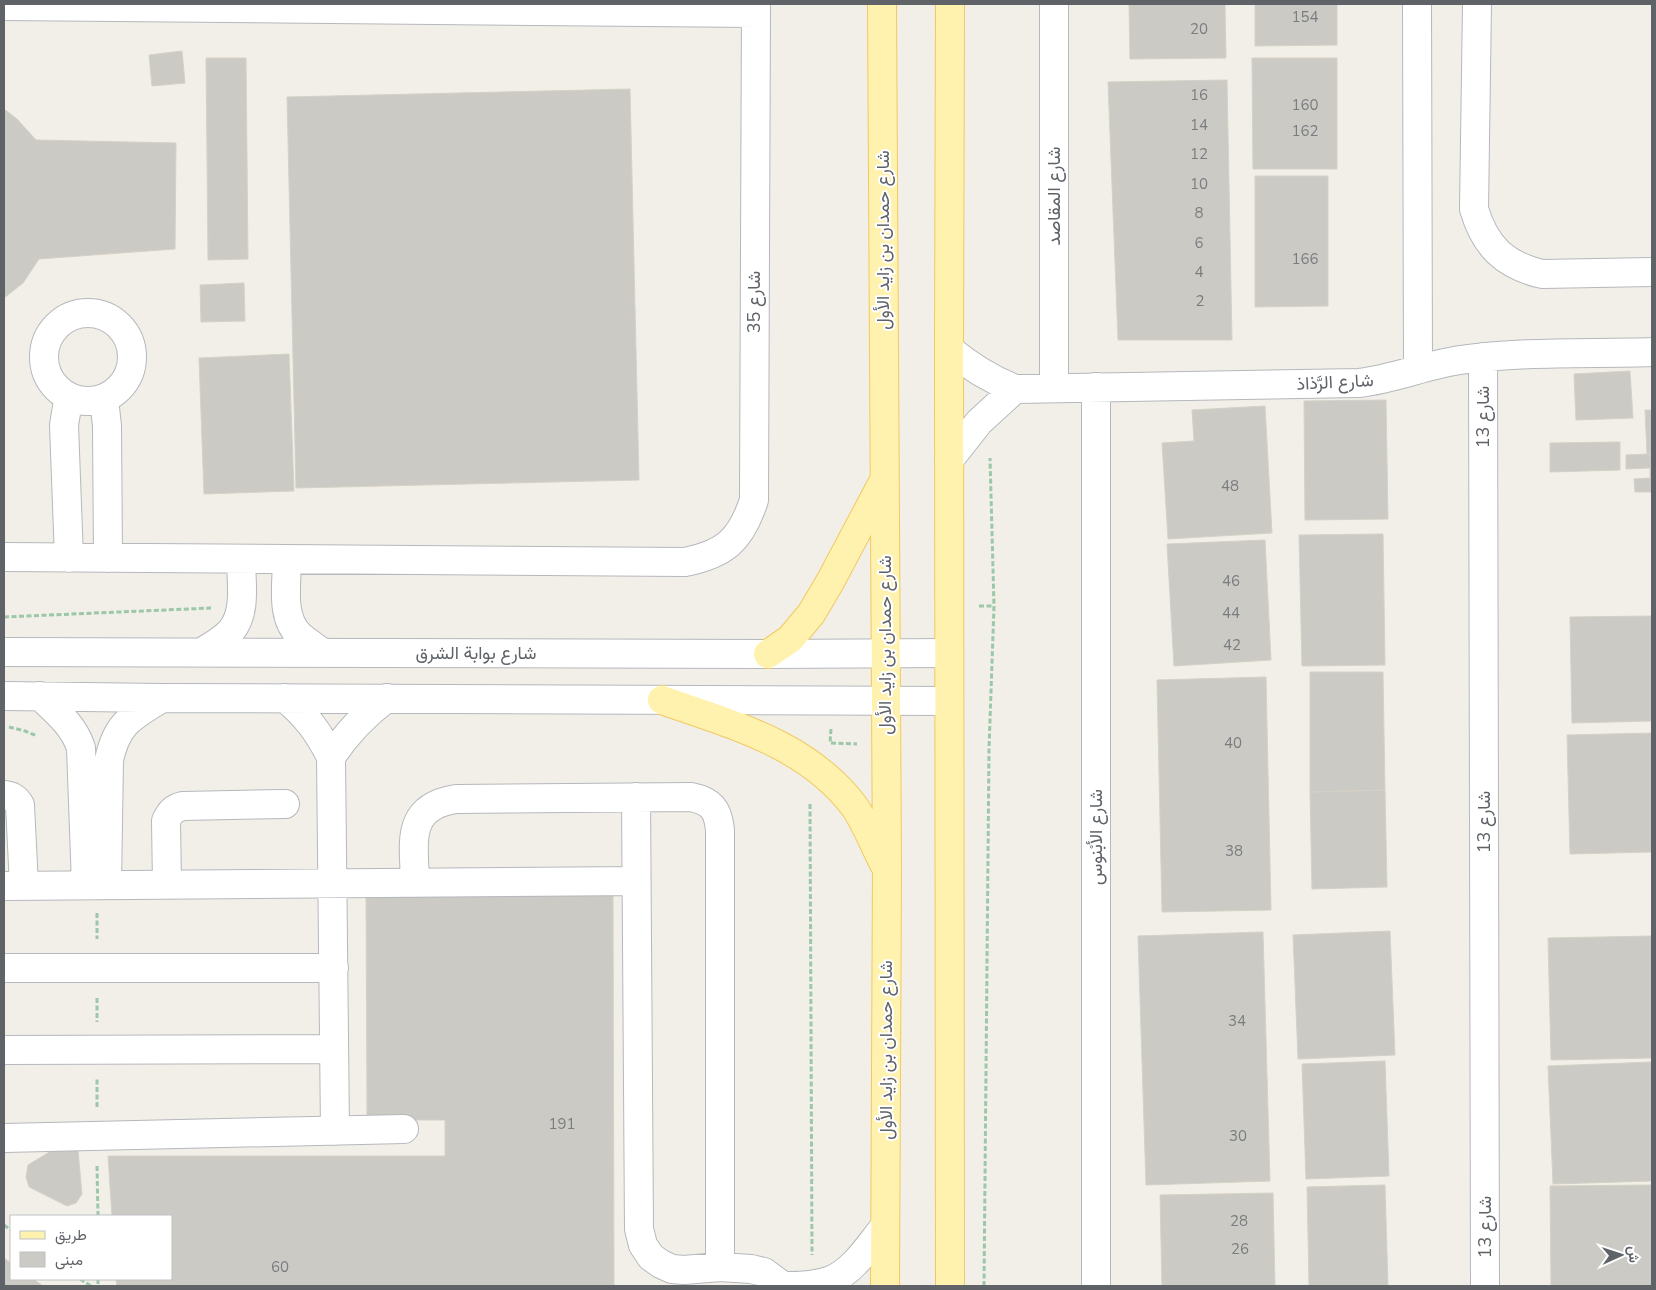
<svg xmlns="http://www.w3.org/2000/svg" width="1656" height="1290" viewBox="0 0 1656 1290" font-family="'Nunito Sans',Vazirmatn,sans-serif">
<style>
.building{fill:#cccac5;stroke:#d6d1c6}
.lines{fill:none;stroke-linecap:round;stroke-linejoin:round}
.minor-casing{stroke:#b5b8bc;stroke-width:30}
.major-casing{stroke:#f2c960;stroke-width:30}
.path{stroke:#9cc7a9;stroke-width:3;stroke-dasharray:5 2.5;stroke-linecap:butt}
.minor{stroke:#fff;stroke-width:28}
.major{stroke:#fff2af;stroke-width:28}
.labels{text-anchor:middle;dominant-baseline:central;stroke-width:4;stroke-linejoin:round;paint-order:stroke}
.number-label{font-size:15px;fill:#7a7d7f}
.street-label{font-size:18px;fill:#5f6368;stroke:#fff}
</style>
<rect width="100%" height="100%" fill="#f1efe8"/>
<path class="building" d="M1129,4H1225L1226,58L1130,59Z
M1255,4H1337V45L1255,46Z
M182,51L185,83L152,86L149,55Z
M206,58H246L248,259L208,260Z
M1252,58H1337V169H1253Z
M1227,80L1232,340H1118L1108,82Z
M630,89L639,480L296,488L287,97Z
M4,109L17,119L36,140L176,143L175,249L39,259L23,283L4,298Z
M1255,176H1328V306L1255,307Z
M244,283L245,321L201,322L200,285Z
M289,354L294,491L204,494L199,358Z
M1630,371L1633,418L1576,420L1574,374Z
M1386,400L1388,519L1305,520L1304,401Z
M1265,406L1272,533L1168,539L1162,443L1194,441L1192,410Z
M1645,410H1652V454H1647Z
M1620,442V470L1550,472V443Z
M1647,454H1652V492H1635L1634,479L1650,478V468L1626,469V455Z
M1383,534L1385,665L1302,666L1299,535Z
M1265,540L1271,660L1174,666L1167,544Z
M1652,616V721L1572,723L1570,617Z
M1310,672H1383L1385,790L1310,792Z
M1266,677L1271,910L1162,912L1157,680Z
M1652,733V852L1570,854L1567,735Z
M1385,790L1387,887L1312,889L1310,792Z
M366,893H613L614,1286H117L116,1279H171V1216H112L108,1156H445V1120H367Z
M1390,931L1395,1055L1298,1059L1293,935Z
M1263,932L1270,1181L1146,1185L1138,936Z
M1652,936V1058L1551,1060L1548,938Z
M1385,1061L1389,1176L1306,1179L1302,1064Z
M1652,1062V1181L1553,1184L1548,1066Z
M64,1143L78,1150L82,1194L76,1203L67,1206L29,1187L26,1177L28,1165Z
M1385,1185L1388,1286H1309L1307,1187Z
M1652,1185V1286H1551L1550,1186Z
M1273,1193L1275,1286H1162L1160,1195Z
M4,1258L11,1263V1279H33L43,1286H4Z"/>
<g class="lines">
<g class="minor-casing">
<path id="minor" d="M1417,4L1418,369
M1477,4L1474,209C1485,246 1504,265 1542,274L1652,272
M4,6L756,13
M44 357a44 44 0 1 1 88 0a44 44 0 1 1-88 0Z
M949,349C969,366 990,379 1015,389L1359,383C1394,379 1426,365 1460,360C1523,351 1589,354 1652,352
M1483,357L1485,1286
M1096,387V1286
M1054,388V4
M99,400L105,408L107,426L108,558
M949,460L979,422L1015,389
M4,557L685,562C725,554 741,540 754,500L756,4
M69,558L64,425L67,407L72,398
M287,559C287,584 280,617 300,636C307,642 315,647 323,653
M4,652L768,654L949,653
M202,652C212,646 223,640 231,631C247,612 241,582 241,559
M4,696L162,698L949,701
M40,696C57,712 74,726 81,748L86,885
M285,698C306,715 319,733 331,757L335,1131
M331,757C347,733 364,715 387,698
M4,795C12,796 16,798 20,805L24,886
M636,797L639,1229L643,1245L651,1257L661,1264L672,1269L684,1270L720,1267L751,1269L764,1272L783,1286
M415,882C414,842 405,807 456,799L691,797C711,801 718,809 720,830V1267
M167,884L166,821C170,812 174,808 183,806L285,804
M107,885L109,760C117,723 131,717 162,698
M4,886L636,881
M4,968H334
M4,1050L334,1049
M4,1138L404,1129
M789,1286C803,1286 818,1285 831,1280C854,1271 870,1244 885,1226"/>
</g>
<g class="major-casing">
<path id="major" d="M882,4L887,869L885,1286
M950,4L949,349L950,1286
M768,654L790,639L811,614L830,582L882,484
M662,700C733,725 807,744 854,806C865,821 875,847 884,864"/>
</g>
<path class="path" d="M979,606H994
M4,617L211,608
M9,727L25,731L37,736
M831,729L830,743L857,744
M810,804L812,1255
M97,913V939
M97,998V1022
M97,1107V1078
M97,1166L98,1216
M4,1225L11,1230
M80,1279L91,1286
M98,1279V1286
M984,1286L989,749L994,606L990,458"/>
<use href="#minor" class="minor"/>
<use href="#major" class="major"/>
</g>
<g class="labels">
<g class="number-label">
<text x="1305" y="17">154</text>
<text x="1199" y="29">20</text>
<text x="1199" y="95">16</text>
<text x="1305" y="105">160</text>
<text x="1199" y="125">14</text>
<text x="1305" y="131">162</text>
<text x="1199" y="154">12</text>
<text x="1199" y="184">10</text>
<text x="1199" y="213">8</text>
<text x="1199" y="243">6</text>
<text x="1305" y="259">166</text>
<text x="1199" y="272">4</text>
<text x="1200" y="301">2</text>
<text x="1230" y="486">48</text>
<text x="1231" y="581">46</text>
<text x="1231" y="613">44</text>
<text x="1232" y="645">42</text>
<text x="1233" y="743">40</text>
<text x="1234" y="851">38</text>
<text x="1237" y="1021">34</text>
<text x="562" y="1124">191</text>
<text x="1238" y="1136">30</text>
<text x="1239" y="1221">28</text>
<text x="1240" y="1249">26</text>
<text x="280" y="1267">60</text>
</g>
<g class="street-label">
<text transform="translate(1054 196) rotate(-90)">شارع المقاصد</text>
<text transform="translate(883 240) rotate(-90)">شارع حمدان بن زايد الأول</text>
<text transform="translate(754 302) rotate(-90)">شارع 35</text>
<text transform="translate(1335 382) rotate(-3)">شارع الرَّذاذ</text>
<text transform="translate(1483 417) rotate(-90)">شارع 13</text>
<text transform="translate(885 645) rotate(-90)">شارع حمدان بن زايد الأول</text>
<text x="476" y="653">شارع بوابة الشرق</text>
<text transform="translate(1484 822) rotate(-90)">شارع 13</text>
<text transform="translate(1096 837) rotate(-90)">شارع الأبْنوس</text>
<text transform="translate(886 1050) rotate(-90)">شارع حمدان بن زايد الأول</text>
<text transform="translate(1485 1227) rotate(-90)">شارع 13</text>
</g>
</g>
<rect width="1656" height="1290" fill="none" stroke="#5f6368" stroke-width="10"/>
<rect x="10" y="1215" width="162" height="65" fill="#ffffff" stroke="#bfc1c3"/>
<rect x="20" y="1231" width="25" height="8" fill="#fff2af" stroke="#bfc1c3"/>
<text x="55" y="1240" font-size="15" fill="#5f6368">طريق</text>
<rect x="20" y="1252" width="25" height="15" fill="#cccac5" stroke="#bfc1c3"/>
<text x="55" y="1265" font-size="15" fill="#5f6368">مبنى</text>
<g transform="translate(1621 1255) rotate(87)" stroke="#ffffff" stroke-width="4" paint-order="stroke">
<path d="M0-4L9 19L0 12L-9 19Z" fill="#5f6368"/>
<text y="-8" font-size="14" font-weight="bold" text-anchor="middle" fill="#5f6368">ش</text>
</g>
</svg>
